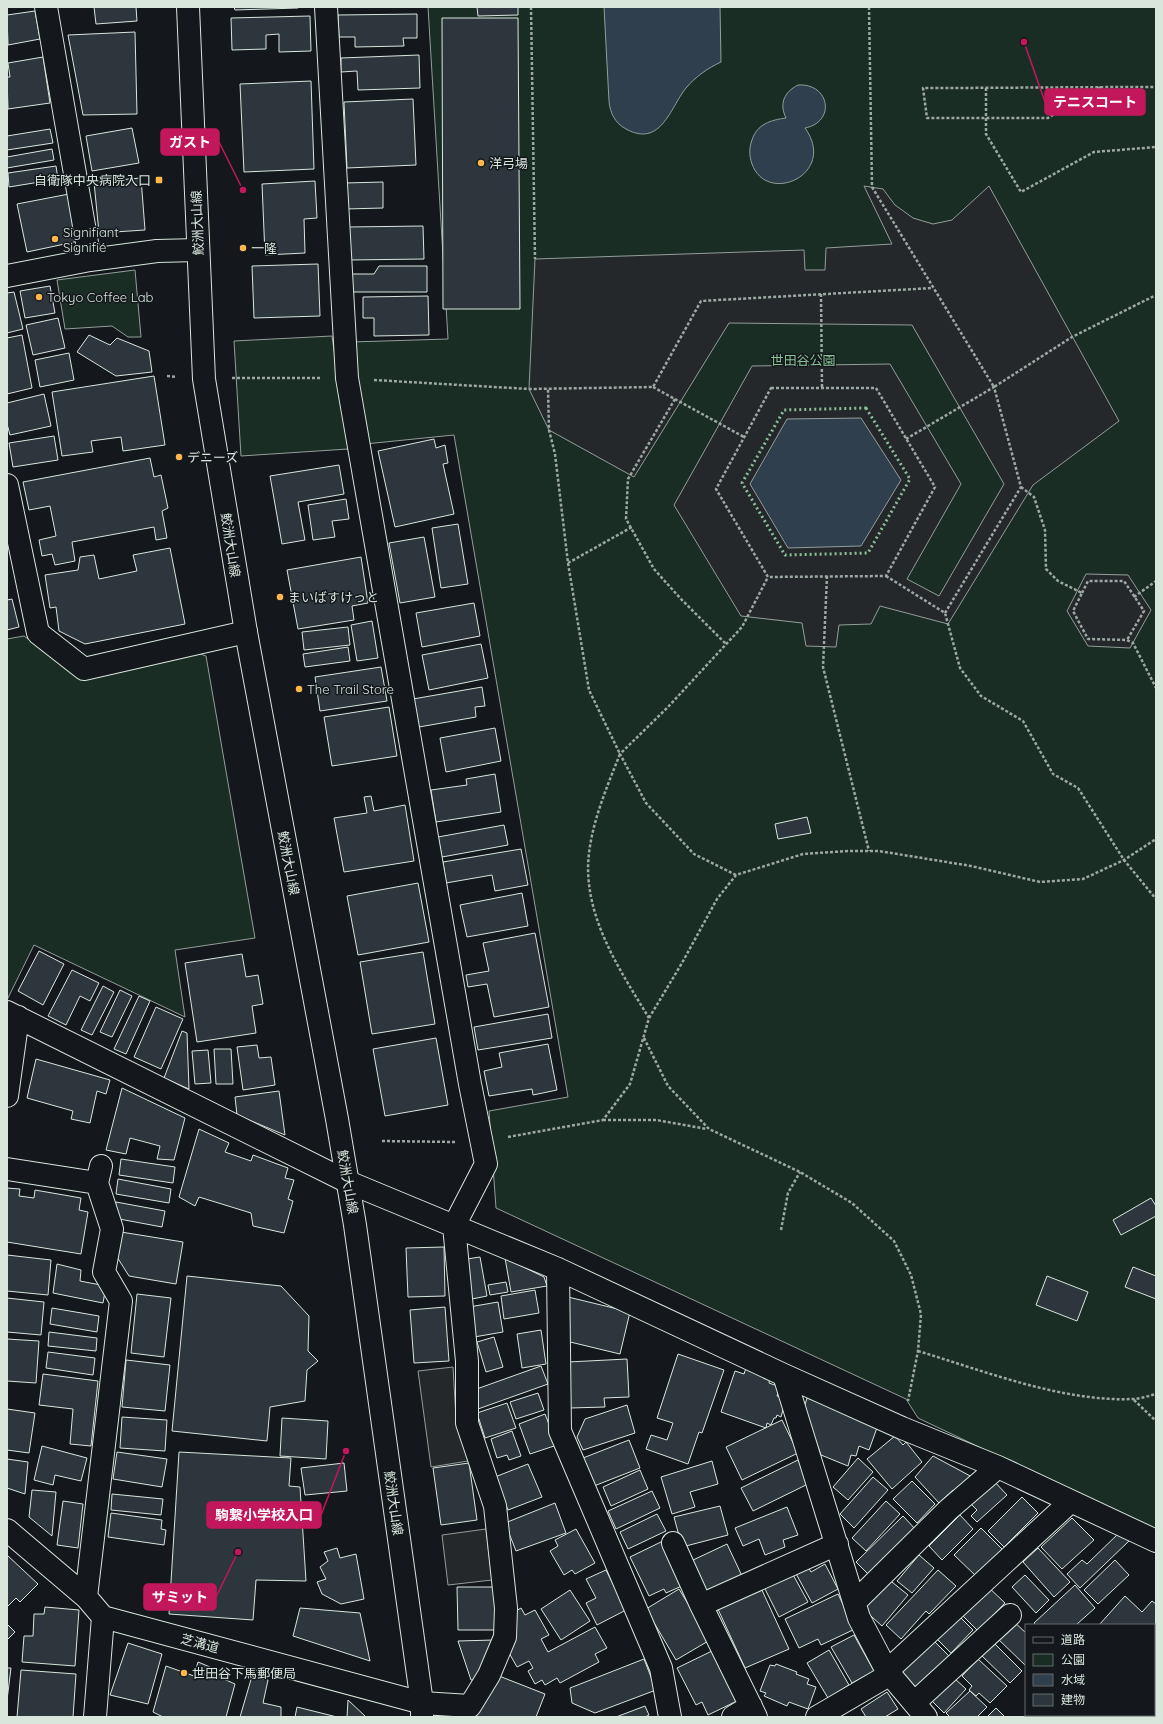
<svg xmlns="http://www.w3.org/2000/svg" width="1163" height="1724" viewBox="0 0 1163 1724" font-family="Quicksand,'Noto Sans JP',sans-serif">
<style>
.green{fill:#1a2d24;stroke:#939e99}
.parking{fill:#24282b;stroke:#939e99}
.water{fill:#2f3f4d;stroke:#939e99}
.building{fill:#2c363c;stroke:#d8e6dc}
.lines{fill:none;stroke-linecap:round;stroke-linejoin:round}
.minor-casing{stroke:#d8e6dc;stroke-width:24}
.major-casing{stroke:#d8e6dc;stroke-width:24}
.path{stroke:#9da8a2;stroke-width:2.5;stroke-dasharray:3 2;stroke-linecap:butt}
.minor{stroke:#14181c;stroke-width:22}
.major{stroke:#14181c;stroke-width:22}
.hedge{stroke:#8ac095;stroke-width:3;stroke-dasharray:2 3;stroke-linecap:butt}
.poi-dot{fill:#ffb74d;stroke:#14181c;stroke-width:1.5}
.labels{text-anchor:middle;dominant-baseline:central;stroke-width:3;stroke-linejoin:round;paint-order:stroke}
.poi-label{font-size:13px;fill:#d8e6dc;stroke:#14181c;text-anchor:start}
.street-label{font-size:13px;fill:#d8e6dc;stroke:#14181c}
.park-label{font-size:13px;fill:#8ac095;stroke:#14181c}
.leader{fill:none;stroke:#c2185b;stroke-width:1.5}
.callout-dot{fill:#c2185b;stroke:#14181c;stroke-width:1.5}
.callout{fill:#c2185b;stroke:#c2185b;stroke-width:1.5}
.callout-label{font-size:14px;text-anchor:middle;font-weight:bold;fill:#fff}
</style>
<rect width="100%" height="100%" fill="#14181c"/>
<path class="green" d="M428,7H1156V1531L918,1418L906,1399L496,1208L489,1111L568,1097L454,435L365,444L351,342L448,339Z
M135,270L141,337H128L112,326L65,329L57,280Z
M332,336L348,449L241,456L234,341Z
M24,636L80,677L195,652L206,656L255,938L175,950L185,1017L34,945L7,1000V639Z"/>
<path class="parking" d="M864,186L883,189L895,205L913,218L933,224L952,220L989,186L1119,421L1033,485L948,624L880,606L871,624L839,625L836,647L806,646L802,623L741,616L674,505L752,366L890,364L961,484L907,579L939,596L1004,484L912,325L729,323L634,477L549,430L529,389L535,259L804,250L805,270H825L826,248L892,244Z
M1086,574L1128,575L1151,610L1130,648L1088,646L1067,611Z
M453,1367L456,1418L468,1461L431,1467L418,1371Z
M486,1529L492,1580L448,1585L442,1535Z"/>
<path class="water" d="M604,7H720L721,62C708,68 695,77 686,88C670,108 661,148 626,129C615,123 610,113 609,101Z
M798,85C830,83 836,122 805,128C838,174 767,206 752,164C749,155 749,148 752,140C757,124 771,120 786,118C779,104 784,92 798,85Z
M861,418L901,480L861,546L788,548L750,484L787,419Z"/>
<path class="building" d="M94,7H136L137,21L96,24Z
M234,7H298V8L235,10Z
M477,7H518V15L478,16Z
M35,11L40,39L8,45L7,15Z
M417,14V38H403L404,46L355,47V37H339L338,15Z
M310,16L311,51L279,52V34L266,35V49L232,50L231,18Z
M442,18H518L520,309H443Z
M135,32L137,114L83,115L68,35Z
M419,55L420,88L358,90L357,71L341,72V58Z
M43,57L50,103L8,109L7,77H10L8,63Z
M311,81L314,169L244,172L240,84Z
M413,99L416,165L347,168L344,102Z
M132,128L139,163L92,171L86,136Z
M50,129L53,143L7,150V136Z
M52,149L54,160L7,168V157Z
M56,166L58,179L9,187L8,173Z
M141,178L145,230L99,233L94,182Z
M315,181L317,218L304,219L305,253L265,255L262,184Z
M383,182V208L345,209V183Z
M69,194L79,241L27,252L17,204Z
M423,226L424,259L349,260L348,227Z
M318,264L320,316L254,318L252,266Z
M379,266H427V292H350V274H374Z
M50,286L55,313L25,318L20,291Z
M14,292L23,329L7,333V293Z
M428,296L429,335L374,336V318H363V297Z
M58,318L65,348L33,355L26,325Z
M22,335L32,388L7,394V338Z
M89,335L110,345L117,338L149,351L152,372L116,376L77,352Z
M69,353L74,380L40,387L35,360Z
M154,376L165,445L123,451L121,437L91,441L93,452L62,456L52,392Z
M44,394L51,426L10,435L7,424V403Z
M54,436L58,460L13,467L9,443Z
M434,439L436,448L445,445L448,463L443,464L454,514L395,527L378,451Z
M150,458L154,477L161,475L168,508L162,511L167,538L156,540L154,527L72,542L75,561L55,565L52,554L42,556L39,540L56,536L50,506L29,510L23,482Z
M339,465L344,494L298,502L305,540L282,544L270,476Z
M346,499L349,519L332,521L335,537L313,540L308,505Z
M458,524L468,584L441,588L432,528Z
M424,537L435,597L400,603L389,543Z
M170,548L185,624L85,644L59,631L56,607L50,608L45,575L78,570L80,557L94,555L99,579L137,571L133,555Z
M361,557L368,603L352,606L354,620L298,629L287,570Z
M12,599L19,627L7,630V600Z
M474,603L480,636L422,647L416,613Z
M372,621L378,658L357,661L351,625Z
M348,627L350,645L304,650L302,632Z
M481,644L488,678L429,690L422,655Z
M348,647L350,661L305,667L303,654Z
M381,667L387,701L320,711L315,677Z
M482,687L485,706L475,707L476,717L419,727L413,699Z
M389,707L397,756L332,766L324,717Z
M495,728L501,761L446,772L440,738Z
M495,774L501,812L436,822L431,790L467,785L466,779Z
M371,796L374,811L405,805L414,861L344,872L334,818L367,813L364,797Z
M807,817L811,833L778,839L775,824Z
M504,825L508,845L442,857L438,837Z
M521,849L528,885L495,891L492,875L446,883L443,862Z
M418,883L429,942L358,955L347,896Z
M522,893L528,926L467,937L460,905Z
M535,933L549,1007L494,1017L487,984L468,987L466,975L489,971L483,943Z
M39,951L64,964L43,1005L18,991Z
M423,952L435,1024L372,1034L360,962Z
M242,954L246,977L258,975L263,1004L252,1006L256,1033L197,1042L185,963Z
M72,970L99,983L90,1001L80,996L66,1025L48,1016Z
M103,986L114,992L92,1035L81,1030Z
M120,990L132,996L112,1037L100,1032Z
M139,996L150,1001L126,1054L114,1049Z
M156,1007L183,1019L161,1069L134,1057Z
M548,1014L552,1038L478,1050L474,1027Z
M182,1031L187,1033L189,1089L164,1078Z
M436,1038L448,1105L385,1116L373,1049Z
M548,1044L557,1090L533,1095L532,1089L489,1096L484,1071L502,1067L499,1053Z
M257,1045L259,1058L271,1057L275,1085L243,1090L237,1047Z
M214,1049H231L233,1084H216Z
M208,1050L211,1083L195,1084L192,1051Z
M36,1059L110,1080L106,1094L97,1091L90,1123L71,1119L73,1111L27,1098Z
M122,1088L185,1118L174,1160L157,1159L160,1146L130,1138L126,1154L106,1150Z
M279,1091L285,1135L237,1115L235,1097Z
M199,1129L229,1143L225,1152L251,1161L253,1155L288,1168L285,1178L294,1180L288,1199L293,1201L284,1233L253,1226L251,1213L199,1197L195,1206L179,1197Z
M121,1159L175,1167L173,1183L119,1175Z
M118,1179L171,1189L169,1203L116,1194Z
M7,1188L20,1189L19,1196L34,1198L35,1190L81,1198L79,1210L88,1212L81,1254L7,1242Z
M1151,1198L1156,1206V1216L1121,1235L1113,1220Z
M116,1202L165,1211L162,1227L114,1218Z
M121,1232L183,1242L176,1284L129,1276L117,1257Z
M444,1247L445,1296L408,1297L406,1248Z
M7,1255L51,1260L48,1295L7,1291Z
M480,1257L487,1296L467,1300L460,1260Z
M505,1258L544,1277L547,1286L511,1292Z
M57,1264L81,1270L80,1281L106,1286L103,1303L53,1293Z
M1133,1267L1156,1276V1299L1125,1287Z
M187,1276L281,1286L309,1316L308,1351L318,1361L307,1370L305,1401L270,1407L267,1441L172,1431Z
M1047,1276L1088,1292L1077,1321L1036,1305Z
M506,1282L508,1292L490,1295L488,1285Z
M535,1290L539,1313L504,1319L501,1296Z
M137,1294L171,1298L164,1357L131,1353Z
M568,1297L630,1312L620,1354L566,1341L570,1326L561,1325Z
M7,1298L44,1302L41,1335L7,1332Z
M498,1302L503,1332L474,1337L469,1307Z
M445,1307L449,1361L414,1363L410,1310Z
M52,1308L99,1316L97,1332L50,1324Z
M541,1330L546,1364L522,1368L517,1334Z
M49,1332L97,1338L96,1351L48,1346Z
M494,1337L503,1367L486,1372L477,1342Z
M7,1339L39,1341L36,1383L7,1381Z
M48,1352L95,1358L93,1375L46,1368Z
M678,1354L724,1370L702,1433L699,1432L688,1464L646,1449L651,1435L667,1440L673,1423L657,1418Z
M627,1359L629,1397L604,1398L605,1407L570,1408L568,1362Z
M126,1360L170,1365L165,1411L122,1407Z
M541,1366L548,1384L478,1409L471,1391Z
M746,1368L770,1377L769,1383L780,1387L777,1396L780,1397L784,1406L781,1417L777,1415L776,1418H774L771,1425L767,1423L766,1428L721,1412L735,1371L744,1374Z
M43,1374L98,1381L91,1446L70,1444L73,1409L39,1405Z
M538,1393L544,1410L516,1419L510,1402Z
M807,1398L878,1425L869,1450L859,1446L856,1456L851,1455L848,1466L821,1455L804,1408Z
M507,1403L516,1428L485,1438L477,1413Z
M627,1405L635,1433L583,1450L577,1437L585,1419Z
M7,1409L35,1413L29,1453L7,1450Z
M545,1414L557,1445L530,1454L519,1424Z
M122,1417L167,1420L165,1451L120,1448Z
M282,1418L328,1421L326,1459L280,1456Z
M782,1420L798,1453L742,1480L726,1447Z
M512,1431L521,1456L509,1460L507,1455L497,1458L491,1439Z
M895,1436L903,1445L906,1442L922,1462L892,1489L867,1459Z
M629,1440L640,1468L594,1486L583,1458Z
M42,1446L87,1458L81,1481L55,1475L53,1485L34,1480Z
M117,1452L167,1459L162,1487L113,1479Z
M179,1452L291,1458L289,1486L300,1487L306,1581L256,1580L253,1620L169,1614Z
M933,1456L974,1478L956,1494L953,1490L939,1503L915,1477Z
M858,1458L873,1472L848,1500L833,1487Z
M7,1459L28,1462L25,1494L7,1488Z
M798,1460L810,1483L753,1511L741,1488Z
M712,1461L718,1484L690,1492L695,1507L672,1514L661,1477Z
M344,1463L347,1491L305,1495L301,1468Z
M469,1463L477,1520L441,1525L433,1468Z
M528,1464L542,1497L508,1510L495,1477Z
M640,1470L648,1489L611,1506L603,1487Z
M873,1477L888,1490L854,1528L840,1514Z
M992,1479L1007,1495L977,1522L971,1516L977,1510L968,1501Z
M912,1481L935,1504L917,1523L893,1499Z
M32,1490L56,1492L52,1536L29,1517Z
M652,1491L660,1508L616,1529L608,1511Z
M112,1494L163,1499L161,1515L111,1510Z
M1022,1497L1038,1513L1004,1547L988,1531Z
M63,1501L83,1504L78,1548L57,1545Z
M886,1501L900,1514L866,1551L852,1538Z
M555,1503L566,1533L516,1551L505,1523Z
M720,1506L728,1535L682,1547L674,1517Z
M787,1507L798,1535L783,1540L785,1547L765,1555L759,1539L743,1546L735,1528Z
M111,1513L162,1520L161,1529L166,1530L164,1545L108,1537Z
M657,1514L666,1531L628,1549L620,1532Z
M960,1515L973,1529L942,1560L929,1546Z
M903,1516L917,1531L871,1577L856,1562Z
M1072,1518L1094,1540L1062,1569L1041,1547Z
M981,1528L1002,1549L976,1576L954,1555Z
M576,1529L595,1563L575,1574L572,1570L564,1575L550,1551L558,1546L555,1540Z
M1120,1532L1129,1541L1080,1588L1067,1574L1082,1560L1087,1564Z
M663,1541L684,1585L666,1593L664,1589L649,1596L630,1557Z
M727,1544L743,1578L707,1595L691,1561Z
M337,1548L340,1558L356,1554L364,1599L341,1604L322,1594L317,1582L326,1579L320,1567L328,1561L324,1552Z
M1038,1548L1070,1582L1054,1597L1023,1562Z
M7,1555L38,1584L20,1602L16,1598L7,1607Z
M919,1555L934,1568L912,1593L897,1581Z
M1115,1560L1129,1575L1098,1604L1084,1590Z
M806,1563L811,1572L825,1564L838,1589L812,1603L794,1570Z
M606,1570L626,1610L597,1625L586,1603L596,1598L586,1579Z
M938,1570L956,1586L929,1614L926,1611L901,1639L886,1625Z
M791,1571L808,1602L779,1617L763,1585Z
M1025,1575L1049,1600L1036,1613L1012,1587Z
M887,1578L908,1595L882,1626L862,1608Z
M985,1584L1005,1603L978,1631L958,1611Z
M1075,1585L1095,1608L1076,1625H1036L1034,1623Z
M457,1587H495V1630H458Z
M761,1588L789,1649L745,1668L717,1607Z
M679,1589L710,1640L676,1660L646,1609Z
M570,1590L590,1621L561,1640L541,1609Z
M838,1594L855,1629L821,1645L818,1639L799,1648L785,1619Z
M1125,1596L1142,1612L1152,1601L1156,1604V1703L1154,1701V1625H1099Z
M45,1607L79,1610L75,1666L22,1662L24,1636H33L34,1614H44Z
M300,1608L360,1613L370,1661L293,1636Z
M521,1608L525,1615L535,1610L549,1635L541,1639L548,1652L595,1627L607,1648L595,1654L599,1662L560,1683L557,1678L545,1685L542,1680L535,1684L528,1671L533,1668L529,1661L517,1667L504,1644L509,1615Z
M957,1614L973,1630L951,1653L935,1637Z
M1012,1620L1026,1633V1666L996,1637Z
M7,1624L15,1632L7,1640Z
M854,1635L874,1671L852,1683L831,1647Z
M929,1636L950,1657L917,1688L897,1668Z
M494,1640L478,1680H471L458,1641Z
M993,1642L1022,1671L1010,1683L981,1655Z
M128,1643L162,1654L148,1704L110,1695Z
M829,1650L849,1685L828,1698L807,1663Z
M712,1651L737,1701L708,1715L702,1702L696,1705L677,1668Z
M644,1659L656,1690L595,1713L572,1703L570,1688Z
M978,1659L1007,1686L990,1703L979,1693L976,1696L969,1690L972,1686L962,1676Z
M198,1662L210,1667L208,1672L235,1684L226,1717H163L153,1712L166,1666L194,1676Z
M776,1664L797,1672L796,1674L809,1679L807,1684L816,1687L808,1709L789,1702L787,1706L764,1696L766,1693L760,1691L770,1665L775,1666Z
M7,1668H11L7,1700Z
M21,1670L76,1674L73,1717H17Z
M252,1676L268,1680L263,1703L281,1707V1717H240Z
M499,1676L545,1694L536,1717H472Z
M954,1678L966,1689L944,1713L932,1701Z
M970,1691L987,1707L977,1717H950L946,1713Z
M887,1692L898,1709L885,1717H866L861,1709Z
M348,1700L366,1717H347Z
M645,1706L649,1715L645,1717H616Z
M297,1707L337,1717H295Z
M996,1708L1005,1717H987Z
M1038,1715H1099L1097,1717H1040Z"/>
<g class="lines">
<g class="minor-casing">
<path id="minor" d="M46,7L90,260
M7,276L90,260L157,251L198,250
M7,485L38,633L84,669L246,632
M7,1012L348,1182L558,1269L784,1375L902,1428L998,1467L1156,1541
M7,1096L18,1017
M7,1169L97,1183
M558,1269L560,1431L661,1668L670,1717
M784,1375L859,1618L887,1671L926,1717
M7,1530L86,1597L103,1617L422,1703L470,1706L489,1675L505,1637L506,1608L495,1506L467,1423V1361L454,1226L486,1164L470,1084L347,378L326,7
M673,1543L701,1605L756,1717
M86,1597L121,1301L104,1272L112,1229L97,1183L101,1166
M855,1602L948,1510L998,1467
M701,1605L837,1544
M887,1671L1070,1502
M914,1703L1010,1615
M95,1717L103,1617
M733,1717L751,1706
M817,1717L889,1675"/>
</g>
<g class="major-casing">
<path id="major" d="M188,7L204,379L246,632L337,1119L355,1225L422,1703V1717"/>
</g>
<path class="path" d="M531,7L535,259
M869,7L872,187L994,387L1072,337L1156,295
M1101,87L1048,118H927L923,88C1001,88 1078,87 1156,87
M986,88V134L1021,192L1094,152L1156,147
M821,294L822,388
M167,376L177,377
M232,378H321
M374,380L529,389L653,387L701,301L933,288
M653,387L744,437
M771,388H876L935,487L886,576L768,577L716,489Z
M675,399L628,479L626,519L654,569L680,598L726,644
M906,439L994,387L1021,487L945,613
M1021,487L1034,497L1045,530L1046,569L1058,581L1082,593L1073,611L1088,639L1127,640L1133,643L1156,688
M568,563L632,527
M827,576L823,667L869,851
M886,576L945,613L960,668L981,696L1023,721L1053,774L1078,788L1124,860L1156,899
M1082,593L1088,581H1124L1144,611L1127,640
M1134,597L1156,581
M736,875L694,854L646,803L620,754L668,707L742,627L768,577
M649,1018L682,963L717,899L736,875L803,854L848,851H879L971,866L1040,882L1083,879L1124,860L1156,839
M644,1038L668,1086L709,1129L800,1172L852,1203L894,1241L911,1275L921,1314L918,1351L908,1401
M603,1120H656L707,1129
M508,1137L603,1120L630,1084L649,1018C618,967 579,910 590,846C595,815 608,784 620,754L589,690L568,563L555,454L549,430L548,389
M382,1141L455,1142
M781,1230L788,1193L800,1172
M918,1351C984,1371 1063,1402 1132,1399C1140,1399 1148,1396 1156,1394
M1134,1400L1156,1421"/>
<use href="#minor" class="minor"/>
<use href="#major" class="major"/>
<path class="hedge" d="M866,408L910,479L868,553L785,555L742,483L784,410Z"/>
</g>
<g class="poi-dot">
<circle cx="481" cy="163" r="4"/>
<rect x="155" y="176" width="8" height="8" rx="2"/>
<circle cx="55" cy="239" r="4"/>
<circle cx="243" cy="248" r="4"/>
<circle cx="39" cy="297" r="4"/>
<circle cx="179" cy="457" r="4"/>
<circle cx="280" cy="597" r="4"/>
<circle cx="299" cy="689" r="4"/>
<circle cx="184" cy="1673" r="4"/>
</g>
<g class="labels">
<g class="poi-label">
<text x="489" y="163">洋弓場</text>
<text x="151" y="180" text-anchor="end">自衛隊中央病院入口</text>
<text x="63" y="232">Signifiant<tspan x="63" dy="15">Signifié</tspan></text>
<text x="251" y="248">一隆</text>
<text x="47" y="297">Tokyo Coffee Lab</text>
<text x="187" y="457">デニーズ</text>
<text x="288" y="597">まいばすけっと</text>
<text x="307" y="689">The Trail Store</text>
<text x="192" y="1673">世田谷下馬郵便局</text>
</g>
<g class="street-label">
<text transform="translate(197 223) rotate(-92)">鮫洲大山線</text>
<text transform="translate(231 545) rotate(81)">鮫洲大山線</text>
<text transform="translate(289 863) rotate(79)">鮫洲大山線</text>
<text transform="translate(348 1182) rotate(80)">鮫洲大山線</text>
<text transform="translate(394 1503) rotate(82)">鮫洲大山線</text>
<text transform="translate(200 1643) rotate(15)">芝溝道</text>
</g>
<g class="park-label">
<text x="803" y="360">世田谷公園</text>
</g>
</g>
<path class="leader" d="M1024 42L1045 102M243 190L219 142M346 1451L321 1515M238 1552L216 1597"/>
<g class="callout-dot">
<circle cx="1024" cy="42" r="4"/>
<circle cx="243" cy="190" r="4"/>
<circle cx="346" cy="1451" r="4"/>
<circle cx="238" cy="1552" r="4"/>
</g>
<g class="callout">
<rect x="1045" y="89" width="100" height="26" rx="4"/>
<rect x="161" y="129" width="58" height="26" rx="4"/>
<rect x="207" y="1502" width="114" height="26" rx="4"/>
<rect x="144" y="1584" width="72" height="26" rx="4"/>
</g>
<g class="callout-label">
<text x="1095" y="107">テニスコート</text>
<text x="190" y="147">ガスト</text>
<text x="264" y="1520">駒繋小学校入口</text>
<text x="180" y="1602">サミット</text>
</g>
<rect width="1163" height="1724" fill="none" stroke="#d8e6dc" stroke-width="16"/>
<rect x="1025" y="1624" width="130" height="92" fill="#14181c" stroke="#626a69"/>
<rect x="1033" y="1637" width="20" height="6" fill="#14181c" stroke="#626a69"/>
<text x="1061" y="1644" font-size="12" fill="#d8e6dc">道路</text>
<rect x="1033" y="1654" width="20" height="12" fill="#1a2d24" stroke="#626a69"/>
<text x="1061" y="1664" font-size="12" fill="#d8e6dc">公園</text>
<rect x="1033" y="1674" width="20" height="12" fill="#2f3f4d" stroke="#626a69"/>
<text x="1061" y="1684" font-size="12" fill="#d8e6dc">水域</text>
<rect x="1033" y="1694" width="20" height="12" fill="#2c363c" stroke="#626a69"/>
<text x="1061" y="1704" font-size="12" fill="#d8e6dc">建物</text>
</svg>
